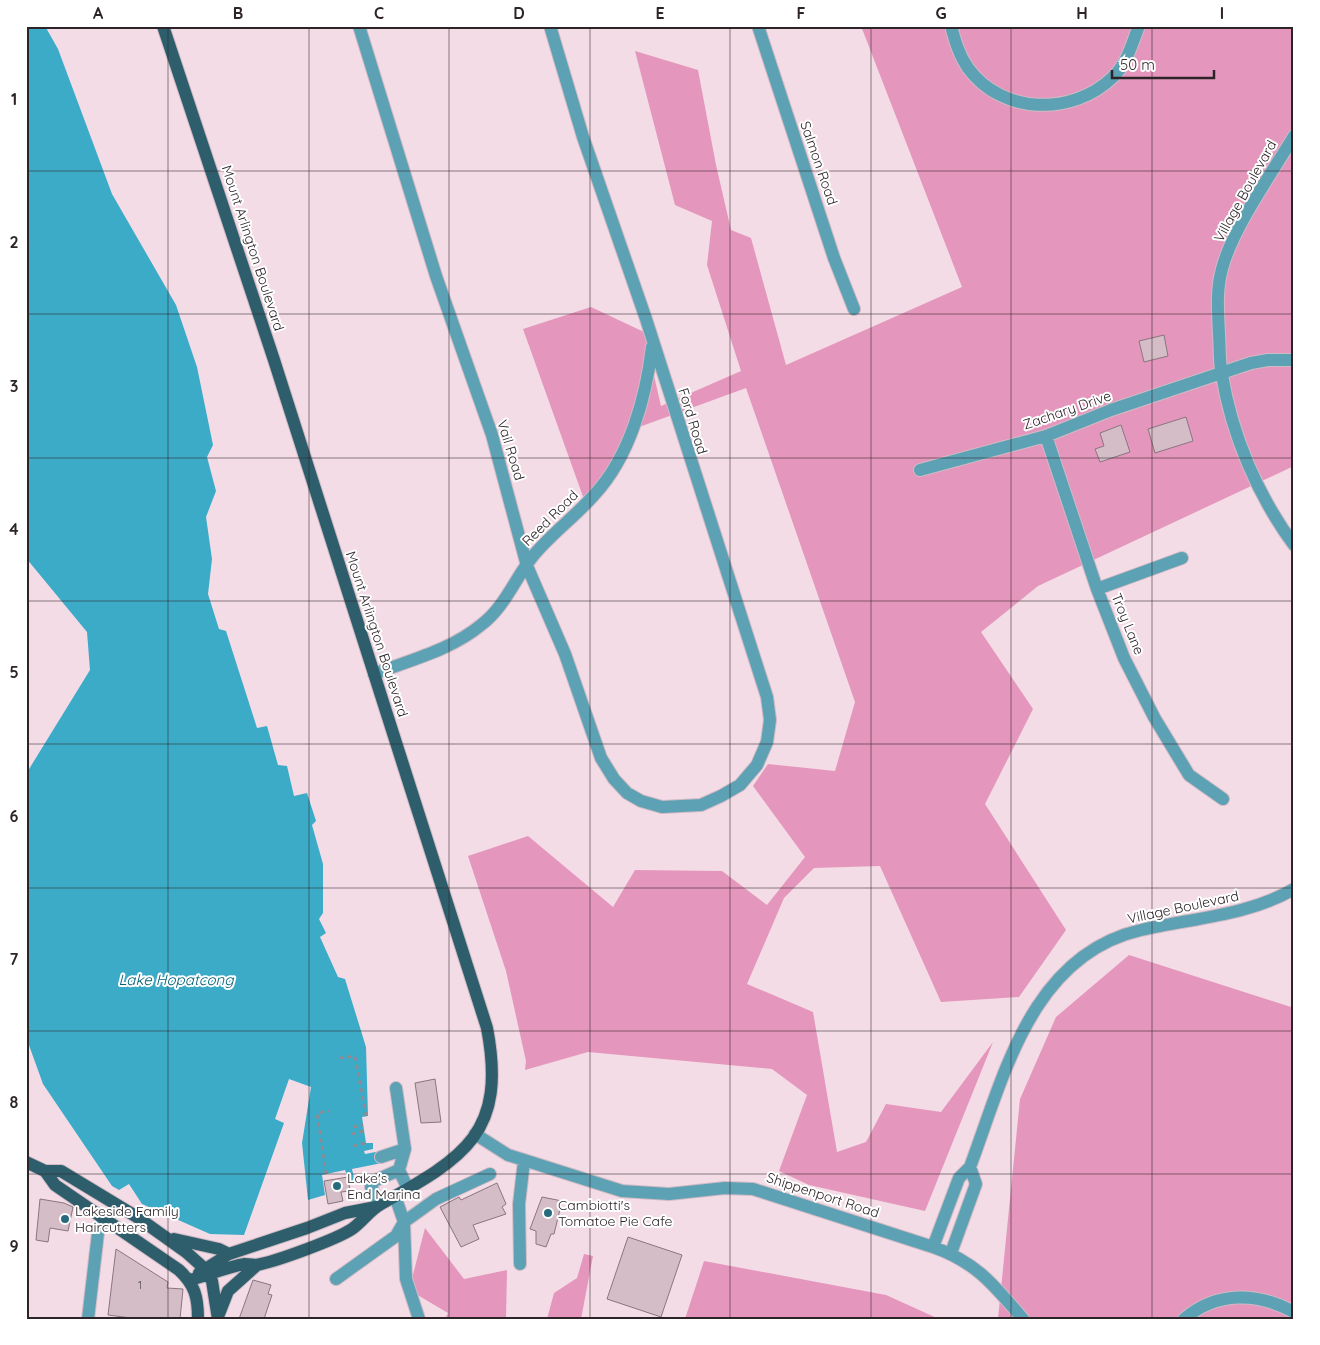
<svg xmlns="http://www.w3.org/2000/svg" width="1320" height="1345" viewBox="0 0 1320 1345" font-family="Quicksand,sans-serif">
<style>
.forest{fill:#e596bc}
.water{fill:#3cabc8}
.building{fill:#d4bdc7;stroke:#8a767f}
.lines{fill:none;stroke-linecap:round;stroke-linejoin:round}
.minor-casing{stroke:#cfbbc4;stroke-width:14}
.major-casing{stroke:#cfbbc4;stroke-width:14}
.path{stroke:#97868d;stroke-width:2.5;stroke-dasharray:4 4;stroke-linecap:butt}
.minor{stroke:#5da1b5;stroke-width:12}
.major{stroke:#2e5e6c;stroke-width:12}
.grid{fill:none;stroke:#2d2428;stroke-width:1;stroke-opacity:0.55}
.poi-dot{fill:#286a7d;stroke:#fff;stroke-width:2}
.labels{text-anchor:middle;dominant-baseline:central;stroke-width:4;stroke-linejoin:round;paint-order:stroke}
.number-label{font-size:11px;fill:#574a50}
.street-label{font-size:14px;fill:#2d2428;stroke:#fff}
.poi-label{font-size:14px;fill:#2d2428;stroke:#fff;text-anchor:start}
.water-label{font-size:15px;font-style:italic;fill:#036176;stroke:#fff}
.neatline{fill:none;stroke:#2d2428;stroke-width:2}
.grid-label{font-size:16px;text-anchor:middle;font-weight:bold;fill:#2d2428}
</style>
<rect width="100%" height="100%" fill="#f3dce6"/>
<path class="forest" d="M861,26H1294V466L1038,586L981,632L1033,709L985,804L1066,930L1019,997L941,1002L880,866L814,868L784,898L747,984L813,1012L837,1152L866,1142L886,1104L941,1112L993,1042L925,1211L809,1185L779,1171L807,1095L772,1069L588,1052L525,1070L526,1061L506,971L468,856L528,836L613,907L635,870L722,871L767,905L805,857L753,786L768,764L835,771L855,702L746,388L631,430L586,505L523,329L591,307L644,332L661,406L741,371L707,265L712,221L675,205L635,51L698,70L716,165L731,230L751,238L786,365L962,287Z
M1129,955L1294,1008V1319H998L1020,1099L1056,1017Z
M425,1228L464,1279L507,1270L506,1319H445L448,1313L409,1290Z
M584,1254L593,1256L581,1319H547L554,1293L577,1278Z
M704,1261L886,1295L939,1319H685Z"/>
<path class="water" d="M26,26H45L58,49L112,194L176,305L197,367L213,445L207,457L216,491L206,517L212,559L208,594L219,629L226,631L257,728L267,726L278,765L287,766L294,796L307,793L316,821L312,825L323,864V913L319,919L326,933L320,937L338,977L345,979L366,1047L368,1116L362,1117L366,1143H373V1149L364,1151L365,1154L381,1151L382,1163L352,1169L355,1183L350,1184L345,1170L322,1175L325,1195L308,1200L302,1143L311,1087L289,1079L275,1119L284,1123L244,1235L210,1234L142,1204L129,1184L119,1190L112,1186L43,1084L26,1037V774L90,670L87,632L26,558Z"/>
<path class="building" d="M1164,335L1168,356L1144,362L1139,341Z
M1186,417L1193,441L1155,453L1148,429Z
M1121,425L1130,452L1100,462L1095,449L1104,446L1100,433Z
M435,1079L441,1122L421,1123L415,1083Z
M348,1177L350,1191L341,1192L343,1201L328,1204L324,1181Z
M497,1183L506,1204L502,1207L506,1214L473,1225L479,1239L461,1247L440,1207L459,1197L461,1200Z
M542,1197L562,1201L554,1234H551L546,1247L536,1244V1231L530,1229Z
M40,1199L64,1203L73,1207L68,1231L50,1228L48,1242L36,1240Z
M628,1237L682,1255L661,1317L607,1299Z
M116,1249L168,1282L167,1288L183,1289L180,1319H139L108,1315Z
M253,1280L271,1285L268,1294L272,1295L264,1319H239Z"/>
<g class="lines">
<g class="minor-casing">
<path id="minor" d="M359,26L436,276L492,435L527,566L565,654L601,758L614,779L627,793L641,801L662,807L701,805L721,796L740,785L757,765L767,742L770,720L767,697L646,319L583,137L550,26
M758,26L834,258L854,309
M951,26C955,41 959,55 968,68C1002,115 1073,116 1113,77C1127,64 1132,43 1139,26
M1294,136C1272,173 1232,229 1222,269C1216,290 1218,312 1219,334C1220,347 1219,362 1222,375C1232,436 1258,496 1294,545
M1046,436L1097,589L1124,658L1154,717L1189,775L1223,799
M920,470L1046,436L1111,410L1251,363L1268,360H1294
M1097,589L1182,558
M374,674C410,660 451,650 481,625C505,607 515,578 533,556C552,533 576,516 595,494C630,456 646,397 652,347
M396,1088L405,1149L399,1170
M475,1134L508,1155L622,1191L669,1194L725,1188L753,1189L933,1247C976,1262 994,1285 1023,1319
M381,1157L405,1149
M380,1204L371,1187L374,1181L399,1170L408,1189
M933,1247L959,1178L970,1167C1004,1076 1031,955 1141,930C1193,918 1247,916 1294,889
M951,1253L976,1184L970,1167
M520,1264L519,1204L524,1161
M336,1279L396,1236L404,1222L395,1196
M88,1319L98,1233L104,1217
M419,1319L406,1279L404,1222L436,1199L490,1174
M1184,1319C1217,1291 1257,1292 1294,1312"/>
</g>
<g class="major-casing">
<path id="major" d="M163,26L274,360L487,1028C507,1133 465,1157 381,1204C370,1210 363,1221 352,1229C337,1239 275,1262 256,1265C253,1265 249,1264 245,1264C227,1267 208,1275 190,1280
M26,1162L45,1171H61L137,1217L186,1252L205,1269L212,1281L218,1319
M45,1171L55,1185L179,1270C195,1285 198,1297 198,1319
M174,1239L219,1249L229,1254
M199,1273L229,1254L307,1228L345,1213L376,1207
M219,1314L228,1291L257,1265"/>
</g>
<path class="path" d="M340,1058L355,1056L366,1116
M353,1127L363,1125
M352,1134L364,1131
M353,1146L366,1143
M326,1174L317,1113L329,1111"/>
<use href="#minor" class="minor"/>
<use href="#major" class="major"/>
</g>
<path class="grid" d="M168,26V1319M309,26V1319M449,26V1319M590,26V1319M730,26V1319M871,26V1319M1011,26V1319M1152,26V1319M26,171H1294M26,314H1294M26,458H1294M26,601H1294M26,744H1294M26,888H1294M26,1031H1294M26,1174H1294"/>
<g class="poi-dot">
<circle cx="337" cy="1186" r="5"/>
<circle cx="548" cy="1213" r="5"/>
<circle cx="65" cy="1219" r="5"/>
</g>
<g class="labels">
<g class="number-label">
<text x="140" y="1285">1</text>
</g>
<g class="street-label">
<text transform="translate(819 163) rotate(71)">Salmon Road</text>
<text transform="translate(1245 191) rotate(-61)">Village Boulevard</text>
<text transform="translate(253 248) rotate(72)">Mount Arlington Boulevard</text>
<text transform="translate(1067 410) rotate(-19)">Zachary Drive</text>
<text transform="translate(693 421) rotate(73)">Ford Road</text>
<text transform="translate(511 450) rotate(73)">Vail Road</text>
<text transform="translate(550 518) rotate(-45)">Reed Road</text>
<text transform="translate(1128 624) rotate(68)">Troy Lane</text>
<text transform="translate(377 634) rotate(72)">Mount Arlington Boulevard</text>
<text transform="translate(1183 907) rotate(-12)">Village Boulevard</text>
<text transform="translate(823 1195) rotate(18)">Shippenport Road</text>
</g>
<g class="poi-label">
<text x="347" y="1178">Lake's<tspan x="347" dy="16">End Marina</tspan></text>
<text x="558" y="1205">Cambiotti's<tspan x="558" dy="16">Tomatoe Pie Cafe</tspan></text>
<text x="75" y="1211">Lakeside Family<tspan x="75" dy="16">Haircutters</tspan></text>
</g>
<g class="water-label">
<text x="176" y="979">Lake Hopatcong</text>
</g>
</g>
<rect width="1320" height="1345" fill="none" stroke="#ffffff" stroke-width="55"/>
<path d="M1112 70v8h102v-8" fill="none" stroke="#2d2428" stroke-width="2.5"/>
<text x="1120" y="70" font-size="15" fill="#2d2428" stroke="#ffffff" stroke-width="4" paint-order="stroke">50 m</text>
<rect x="28" y="28" width="1264" height="1290" class="neatline"/>
<g class="grid-label">
<text x="98" y="19">A</text>
<text x="238" y="19">B</text>
<text x="379" y="19">C</text>
<text x="519" y="19">D</text>
<text x="660" y="19">E</text>
<text x="801" y="19">F</text>
<text x="941" y="19">G</text>
<text x="1082" y="19">H</text>
<text x="1222" y="19">I</text>
<text x="14" y="105">1</text>
<text x="14" y="248">2</text>
<text x="14" y="392">3</text>
<text x="14" y="535">4</text>
<text x="14" y="678">5</text>
<text x="14" y="822">6</text>
<text x="14" y="965">7</text>
<text x="14" y="1108">8</text>
<text x="14" y="1252">9</text>
</g>
</svg>
